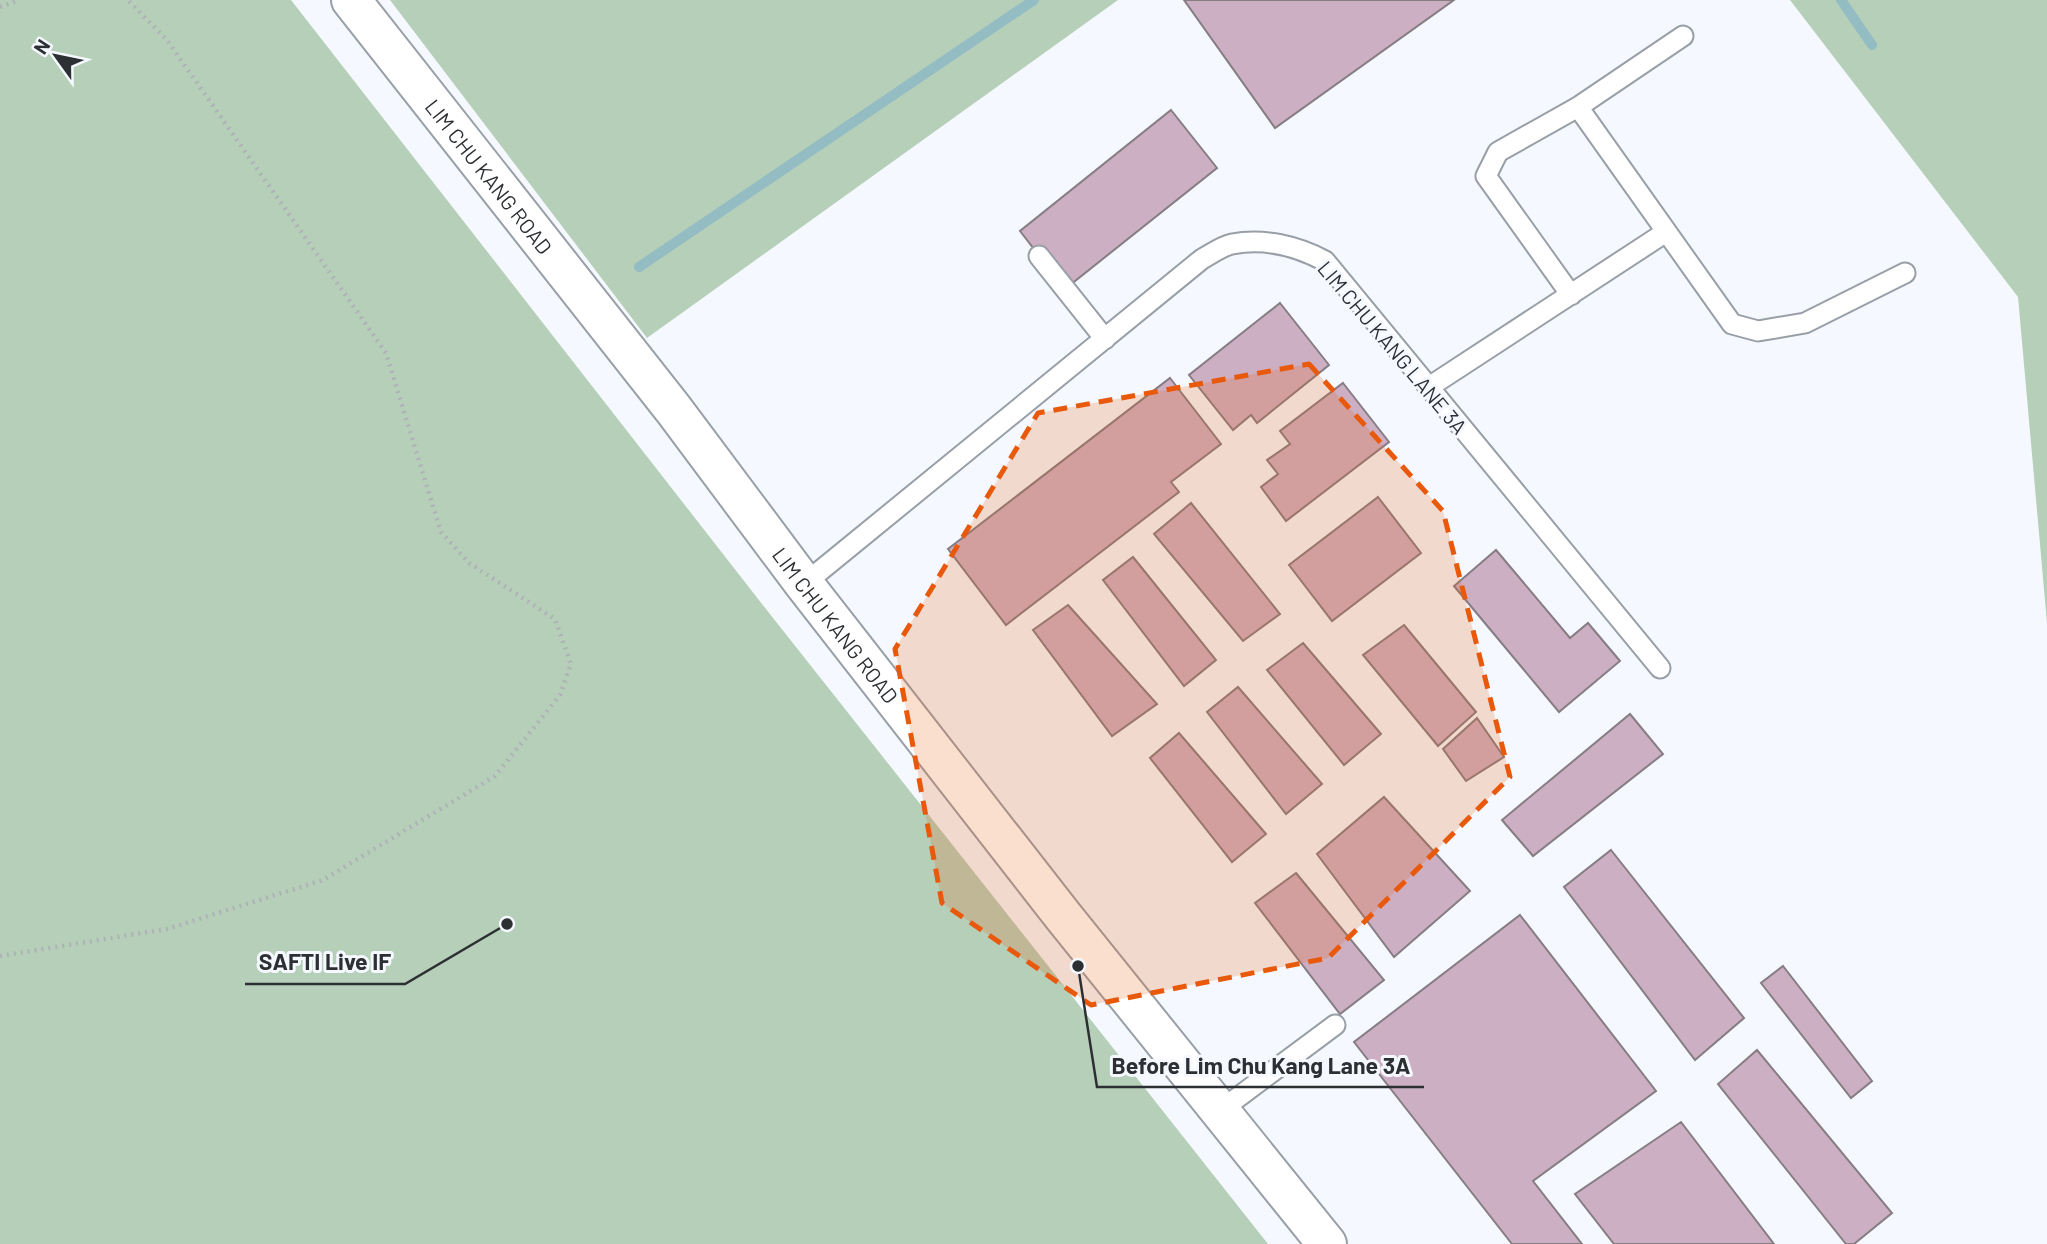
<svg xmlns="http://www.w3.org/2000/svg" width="2047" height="1244" viewBox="0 0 2047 1244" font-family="Barlow,sans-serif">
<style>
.green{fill:#b6cfb9}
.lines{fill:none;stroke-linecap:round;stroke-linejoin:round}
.stream{stroke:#93bcc3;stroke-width:10}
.building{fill:#cdafc4;stroke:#867d83;stroke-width:2}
.lane-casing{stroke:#999fa7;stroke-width:23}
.secondary-casing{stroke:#999fa7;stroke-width:42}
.path{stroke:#aeb2b7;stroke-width:4.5;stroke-dasharray:2 5;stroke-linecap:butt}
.lane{stroke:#fff;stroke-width:19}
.secondary{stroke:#fff;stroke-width:38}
.marked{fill:#e8590c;fill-opacity:0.2;stroke:#e8590c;stroke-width:5;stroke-dasharray:14 9;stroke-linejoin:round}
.labels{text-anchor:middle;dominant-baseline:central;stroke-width:6;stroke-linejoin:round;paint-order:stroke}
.street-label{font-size:21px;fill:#2d3033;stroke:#f5f9ff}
.leader{fill:none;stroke:#2d3033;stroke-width:2.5}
.callout-dot{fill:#2d3033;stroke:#f5f9ff;stroke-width:2.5}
.callout-label{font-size:23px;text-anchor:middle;font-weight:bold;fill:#2d3033;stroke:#f5f9ff;stroke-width:6;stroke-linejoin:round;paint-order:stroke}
</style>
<rect width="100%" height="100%" fill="#f5f9ff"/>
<path class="green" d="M0,0H291L762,604L1268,1244H0Z
M390,0H1118L647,338Z
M1790,0H2047V623L2018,297Z"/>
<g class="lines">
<path class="stream" d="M1841,0L1872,45
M639,267L1034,0"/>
</g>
<path class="building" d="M1184,0H1454L1275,128Z
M1171,110L1217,168L1065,289L1020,231Z
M1280,303L1329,365L1257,423L1251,415L1233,430L1189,375Z
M1170,378L1221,444L1171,482L1179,492L1006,625L948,549Z
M1343,383L1389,442L1286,521L1261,487L1278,474L1267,460L1290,444L1280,431Z
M1378,497L1421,553L1332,621L1289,565Z
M1191,503L1280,614L1243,641L1154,534Z
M1496,550L1570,638L1588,623L1620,661L1559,712L1454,586Z
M1133,557L1216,660L1184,686L1103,580Z
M1068,605L1157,704L1112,736L1033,630Z
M1404,625L1476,712L1438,746L1363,655Z
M1303,643L1381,734L1344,765L1267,670Z
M1238,687L1322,784L1286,814L1207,712Z
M1630,714L1663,754L1533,856L1502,820Z
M1477,718L1504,757L1466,781L1443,749Z
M1179,733L1266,834L1232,862L1150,758Z
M1384,797L1470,891L1394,957L1317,854Z
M1611,850L1744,1018L1695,1060L1564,887Z
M1296,873L1384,980L1340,1014L1255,903Z
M1520,915L1656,1091L1533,1181L1582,1244H1512L1354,1042Z
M1783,966L1872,1081L1851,1098L1761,983Z
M1757,1050L1892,1213L1854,1244H1846L1718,1084Z
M1681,1122L1774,1244H1614L1575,1194Z"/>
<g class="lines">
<g class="lane-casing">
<path id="lane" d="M1578,107L1732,324L1758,331L1805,323L1905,273
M1039,256L1105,339
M1571,295L1486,176L1498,152L1578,107L1683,36
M1429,387L1666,232
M804,584L1202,259C1211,254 1222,246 1232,244C1264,238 1297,246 1325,261L1660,668
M1221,1110L1335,1025"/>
</g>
<g class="secondary-casing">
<g id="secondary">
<path id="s1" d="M351,0L674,410L804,584L1063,916L1327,1244"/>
</g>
</g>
<path class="path" d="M0,7L19,0
M0,956L167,929L323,880L495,776L560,695L571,664L555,619L469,563L441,532L386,353L167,40L128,0"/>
<use href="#lane" class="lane"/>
<use href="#secondary" class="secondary"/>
</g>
<path class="marked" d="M1309,364L1443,511L1510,777L1328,958L1091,1005L942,903L895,649L1038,413Z"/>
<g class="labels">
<g class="street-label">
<text stroke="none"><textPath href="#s1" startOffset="224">LIM CHU KANG ROAD</textPath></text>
<text transform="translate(1393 347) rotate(50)">LIM CHU KANG LANE 3A</text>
<text stroke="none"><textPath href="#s1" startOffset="791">LIM CHU KANG ROAD</textPath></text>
</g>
</g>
<path class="leader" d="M507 924L405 984H245M1078 966L1097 1087H1424"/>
<g class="callout-dot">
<circle cx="507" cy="924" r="7"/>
<circle cx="1078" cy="966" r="7"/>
</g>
<g class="callout-label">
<text x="325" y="970">SAFTI Live IF</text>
<text x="1261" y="1074">Before Lim Chu Kang Lane 3A</text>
</g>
<g transform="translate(56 56) rotate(303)" stroke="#f5f9ff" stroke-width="5" paint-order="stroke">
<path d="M0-5L12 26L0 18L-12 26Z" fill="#2d3033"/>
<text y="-10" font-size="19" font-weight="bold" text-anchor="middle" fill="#2d3033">N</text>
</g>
</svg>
